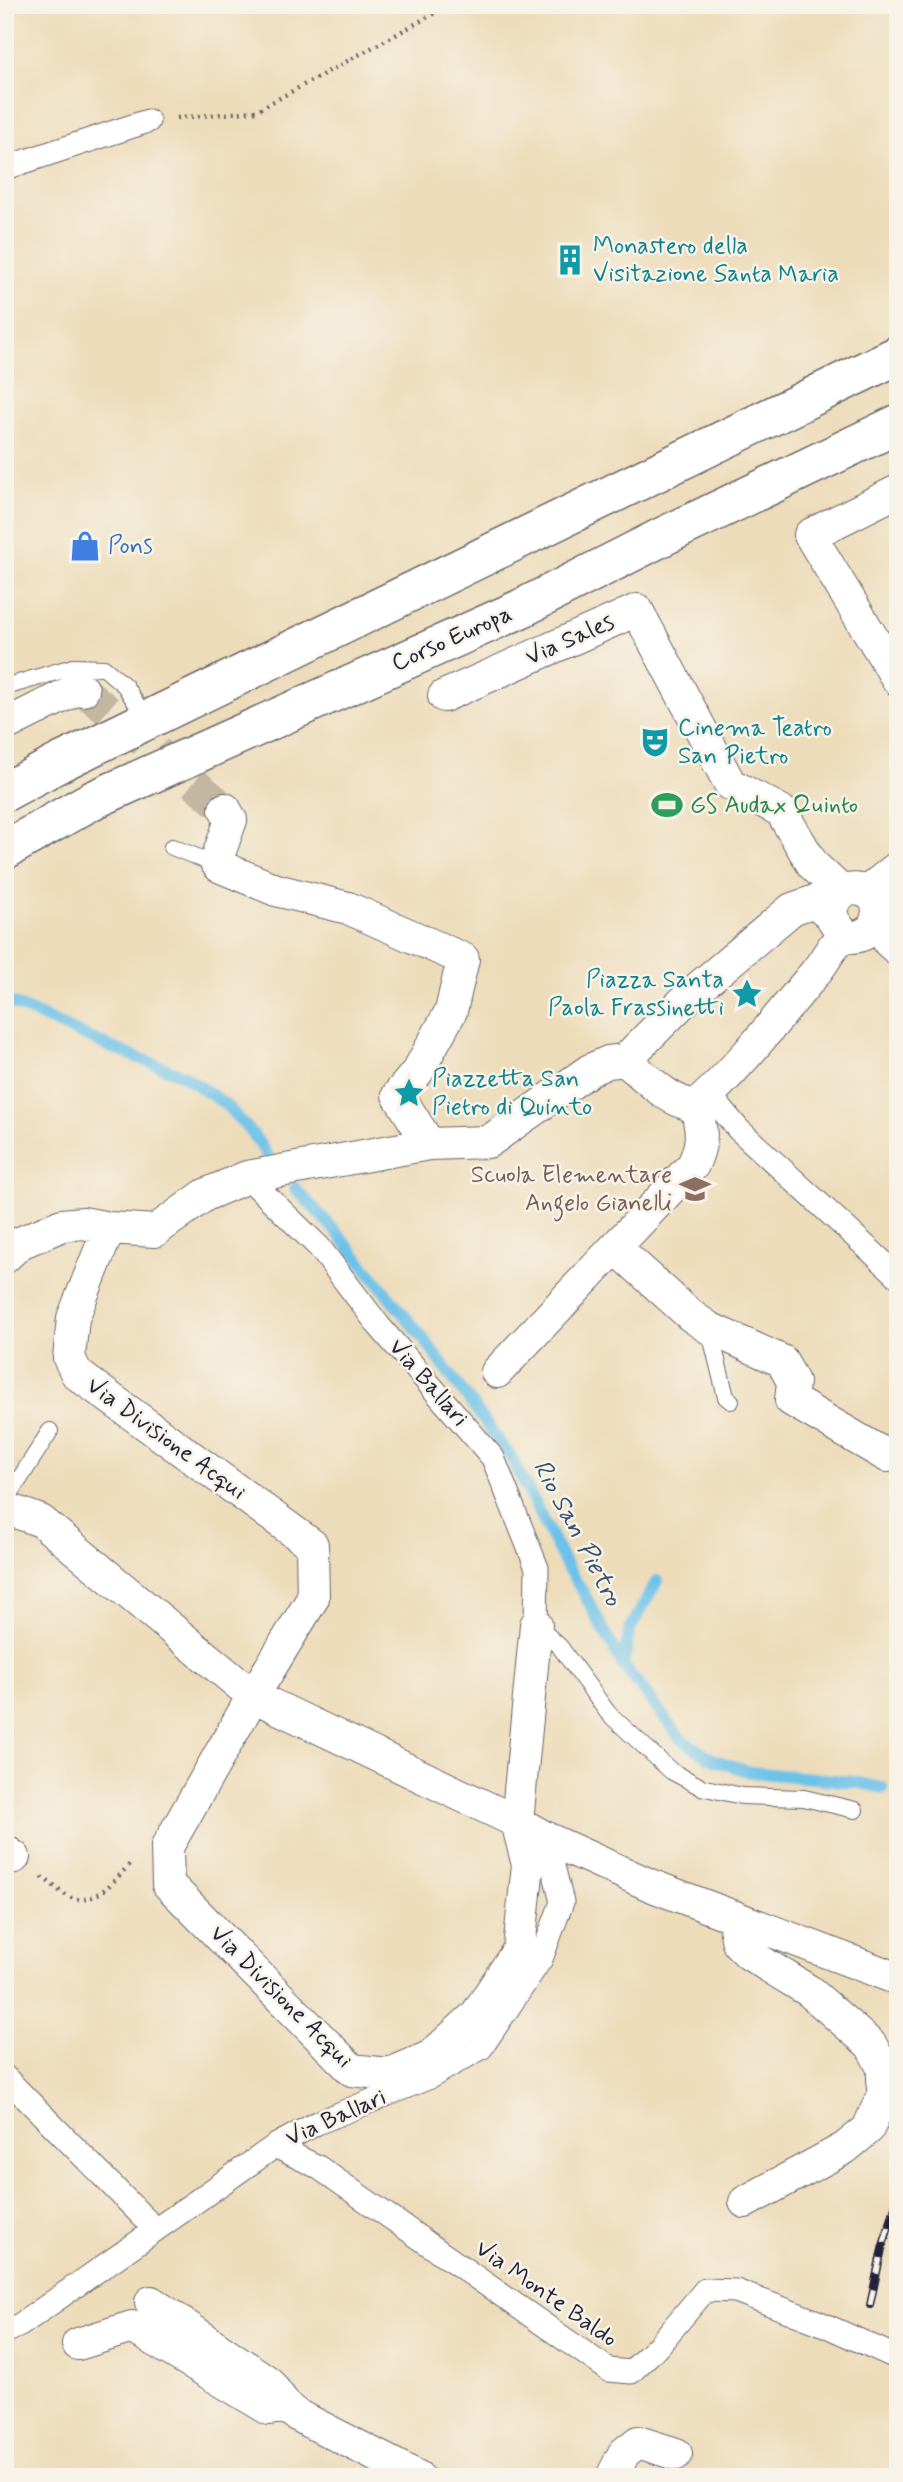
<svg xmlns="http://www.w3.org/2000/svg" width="903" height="2482" viewBox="0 0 903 2482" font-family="Mynerve,sans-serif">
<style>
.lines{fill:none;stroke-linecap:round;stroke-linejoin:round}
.stream{stroke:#6cc1e8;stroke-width:12}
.minor-tunnel{stroke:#c4b7a1;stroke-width:32;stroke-dasharray:32 16;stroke-linecap:butt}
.service-casing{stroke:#696367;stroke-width:18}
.pedestrian-casing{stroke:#696367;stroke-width:25}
.minor-casing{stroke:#696367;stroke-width:34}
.primary-casing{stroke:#696367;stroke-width:41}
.path{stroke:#696367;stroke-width:4.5;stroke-dasharray:2 5;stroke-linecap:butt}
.service{stroke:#fff;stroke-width:16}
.pedestrian{stroke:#fff;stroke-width:23}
.minor{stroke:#fff;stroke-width:32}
.primary{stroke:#fff;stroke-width:38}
.rail-casing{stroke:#22223b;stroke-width:8}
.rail{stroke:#f7f3e8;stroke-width:5;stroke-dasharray:16;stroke-linecap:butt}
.labels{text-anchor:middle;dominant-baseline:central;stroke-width:5;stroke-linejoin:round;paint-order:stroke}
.culture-label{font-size:24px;fill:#0d838f;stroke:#f7f3e8;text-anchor:start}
.shop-label{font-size:24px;fill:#366cbe;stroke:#f7f3e8;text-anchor:start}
.street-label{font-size:24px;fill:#22223b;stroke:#f7f3e8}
.leisure-label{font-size:24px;fill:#27864d;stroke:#f7f3e8;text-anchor:start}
.education-label{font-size:24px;fill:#785e54;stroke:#f7f3e8;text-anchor:end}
.water-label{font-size:26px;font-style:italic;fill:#38526f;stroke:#f7f3e8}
</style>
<rect width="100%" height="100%" fill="#f7f3e8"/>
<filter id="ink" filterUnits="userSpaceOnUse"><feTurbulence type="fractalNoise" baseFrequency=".0143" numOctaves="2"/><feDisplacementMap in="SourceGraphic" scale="14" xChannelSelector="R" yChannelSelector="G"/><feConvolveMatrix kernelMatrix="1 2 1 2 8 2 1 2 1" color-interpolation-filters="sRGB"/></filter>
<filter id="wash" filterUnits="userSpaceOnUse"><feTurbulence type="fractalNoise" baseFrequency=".00686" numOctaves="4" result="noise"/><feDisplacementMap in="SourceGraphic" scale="28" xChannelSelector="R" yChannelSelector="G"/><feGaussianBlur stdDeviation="1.57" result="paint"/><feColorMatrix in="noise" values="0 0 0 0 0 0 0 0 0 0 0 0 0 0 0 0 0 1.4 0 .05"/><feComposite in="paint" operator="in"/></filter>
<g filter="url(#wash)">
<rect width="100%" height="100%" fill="#eddcba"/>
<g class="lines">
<path class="stream" d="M5,1000L110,1047L183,1075L225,1104L253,1134L275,1167
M295,1188L340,1236L423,1338L511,1457L568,1569L583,1592L623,1665L681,1739L712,1759L750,1772L855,1782L883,1788
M623,1665L630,1629L657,1581"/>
</g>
</g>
<g filter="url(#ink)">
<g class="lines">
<path class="minor-tunnel" d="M83,690L225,809"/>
<g class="service-casing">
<path id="service" d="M5,687L73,667L104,668L125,686L147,720
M172,847L217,865
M709,1328L726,1397L731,1401
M5,1502L50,1431
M537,1626L560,1647L608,1713L671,1771L701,1787L742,1796L804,1798L855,1810"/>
</g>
<g class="pedestrian-casing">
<path id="pedestrian" d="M5,168L148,121
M709,1094L738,1129L898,1276
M247,1177L319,1247L379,1326L493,1458L537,1568L536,1625
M5,2077L155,2229
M275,2146L318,2167L609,2370L631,2372L658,2346L705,2290L736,2291L820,2323L898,2358
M5,2332L20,2325L275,2146L317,2123L430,2077L481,2048L541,1959L562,1902L546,1838"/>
</g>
<g class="minor-casing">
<path id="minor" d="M898,491L810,535L898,680
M444,696L637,610L730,784L781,811L813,865L842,892
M5,725L77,689L83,690
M225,809L231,820L216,862L219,866L276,890L348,908L463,959L451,1011L418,1071L398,1095L429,1144
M867,892L898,867
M877,920L889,942L898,950
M625,1060C647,1078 668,1102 696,1106C739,1068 778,1017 815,973C826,960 832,945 844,934
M109,1228L73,1318L69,1358L77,1374L312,1545L313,1598L253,1696L167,1847L168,1884L352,2070L388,2074L430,2057L476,2015L519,1949L528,1865L517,1822L536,1625
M616,1248L690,1315L709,1328L782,1361L793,1382L791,1400L887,1456
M5,1257L20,1243L62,1225L83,1223L109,1228L155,1231L205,1195L247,1177L429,1144L488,1142L590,1070L608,1062L625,1060L691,994L792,909L815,901C819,906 827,911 831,916C839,929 846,943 864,934C871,931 876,924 877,917C885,885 832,876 831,916
M497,1372L693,1165C704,1141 702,1131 696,1106
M5,1508L41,1521L253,1696L517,1822L546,1838L650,1885L898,1979
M5,1851L14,1857
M733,1916L738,1943L749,1954L809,1991L871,2045L883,2068V2095L868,2129L845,2148L745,2202
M151,2302L268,2382L286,2406L297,2415L418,2477
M78,2344L132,2327L269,2409L286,2406
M612,2477L624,2453L638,2442L676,2454"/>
</g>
<g class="primary-casing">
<path id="primary" d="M5,792L59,763L898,355
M5,850L91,801L520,609L662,537L898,424"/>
</g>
<path class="path" d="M177,118L256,111L450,5
M42,1877C51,1883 60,1892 69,1897C95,1908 116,1878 132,1862"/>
<use href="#service" class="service"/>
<use href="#pedestrian" class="pedestrian"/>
<use href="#minor" class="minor"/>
<use href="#primary" class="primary"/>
<g class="rail-casing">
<path id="rail" d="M870,2305L882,2249L898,2197
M897,2311L898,2310"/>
</g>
<use href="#rail" class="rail"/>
</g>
</g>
<defs>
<g id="building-bare" transform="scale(2.415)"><path d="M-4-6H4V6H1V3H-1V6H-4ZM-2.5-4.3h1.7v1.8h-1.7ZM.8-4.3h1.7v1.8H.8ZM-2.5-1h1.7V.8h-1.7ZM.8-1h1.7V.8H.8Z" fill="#0f9aa8" stroke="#f7f3e8" stroke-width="2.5" paint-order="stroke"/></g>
<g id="shop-bare" transform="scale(2.415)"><path d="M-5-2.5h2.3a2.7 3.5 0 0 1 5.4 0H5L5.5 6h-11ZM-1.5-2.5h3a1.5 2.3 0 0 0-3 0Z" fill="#3f7fe0" stroke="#f7f3e8" stroke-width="2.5" paint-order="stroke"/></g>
<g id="theatre-bare" transform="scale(2.415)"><path d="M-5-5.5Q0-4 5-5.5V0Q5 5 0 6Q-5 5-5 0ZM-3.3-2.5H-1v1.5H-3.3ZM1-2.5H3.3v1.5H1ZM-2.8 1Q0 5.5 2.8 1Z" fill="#0f9aa8" stroke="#f7f3e8" stroke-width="2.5" paint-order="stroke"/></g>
<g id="stadium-bare" transform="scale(2.415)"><path d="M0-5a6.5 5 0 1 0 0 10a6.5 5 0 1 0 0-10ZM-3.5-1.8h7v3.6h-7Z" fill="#2e9e5b" stroke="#f7f3e8" stroke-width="2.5" paint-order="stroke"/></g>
<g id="sight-bare" transform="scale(2.415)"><path d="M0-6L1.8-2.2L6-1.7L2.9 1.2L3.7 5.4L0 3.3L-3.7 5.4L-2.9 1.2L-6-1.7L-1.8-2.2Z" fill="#0f9aa8" stroke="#f7f3e8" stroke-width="2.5" paint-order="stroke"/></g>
<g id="school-bare" transform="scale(2.415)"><path d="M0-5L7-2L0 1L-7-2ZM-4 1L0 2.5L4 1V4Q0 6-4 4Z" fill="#8d6e63" stroke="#f7f3e8" stroke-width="2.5" paint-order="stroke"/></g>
</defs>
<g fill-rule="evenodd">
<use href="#building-bare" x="570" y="260"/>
<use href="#shop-bare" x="85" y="546"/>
<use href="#theatre-bare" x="655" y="742"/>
<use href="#stadium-bare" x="667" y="805"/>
<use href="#sight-bare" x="747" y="994"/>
<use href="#sight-bare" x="409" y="1093"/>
<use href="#school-bare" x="695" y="1189"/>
</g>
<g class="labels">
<g class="culture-label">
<text x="593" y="246">Monastero della<tspan x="593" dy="28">Visitazione Santa Maria</tspan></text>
<text x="678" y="728">Cinema Teatro<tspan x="678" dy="28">San Pietro</tspan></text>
<text x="724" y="980" text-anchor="end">Piazza Santa<tspan x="724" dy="28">Paola Frassinetti</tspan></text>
<text x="432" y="1079">Piazzetta San<tspan x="432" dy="28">Pietro di Quinto</tspan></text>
</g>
<g class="shop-label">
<text x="108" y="546">Pons</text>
</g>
<g class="street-label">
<text transform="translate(452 639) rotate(-24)">Corso Europa</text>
<text transform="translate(570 640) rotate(-24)">Via Sales</text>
<text transform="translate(428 1383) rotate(49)">Via Ballari</text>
<text transform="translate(166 1439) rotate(36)">Via Divisione Acqui</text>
<text transform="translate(281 1997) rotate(45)">Via Divisione Acqui</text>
<text transform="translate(336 2118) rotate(-24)">Via Ballari</text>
<text transform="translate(546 2294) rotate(35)">Via Monte Baldo</text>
</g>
<g class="leisure-label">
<text x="690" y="805">GS Audax Quinto</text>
</g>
<g class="education-label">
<text x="672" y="1175">Scuola Elementare<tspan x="672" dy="28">Angelo Gianelli</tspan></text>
</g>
<g class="water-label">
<text transform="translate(577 1533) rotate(62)">Rio San Pietro</text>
</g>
</g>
<rect width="903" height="2482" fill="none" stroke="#f7f3e8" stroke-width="28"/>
</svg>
